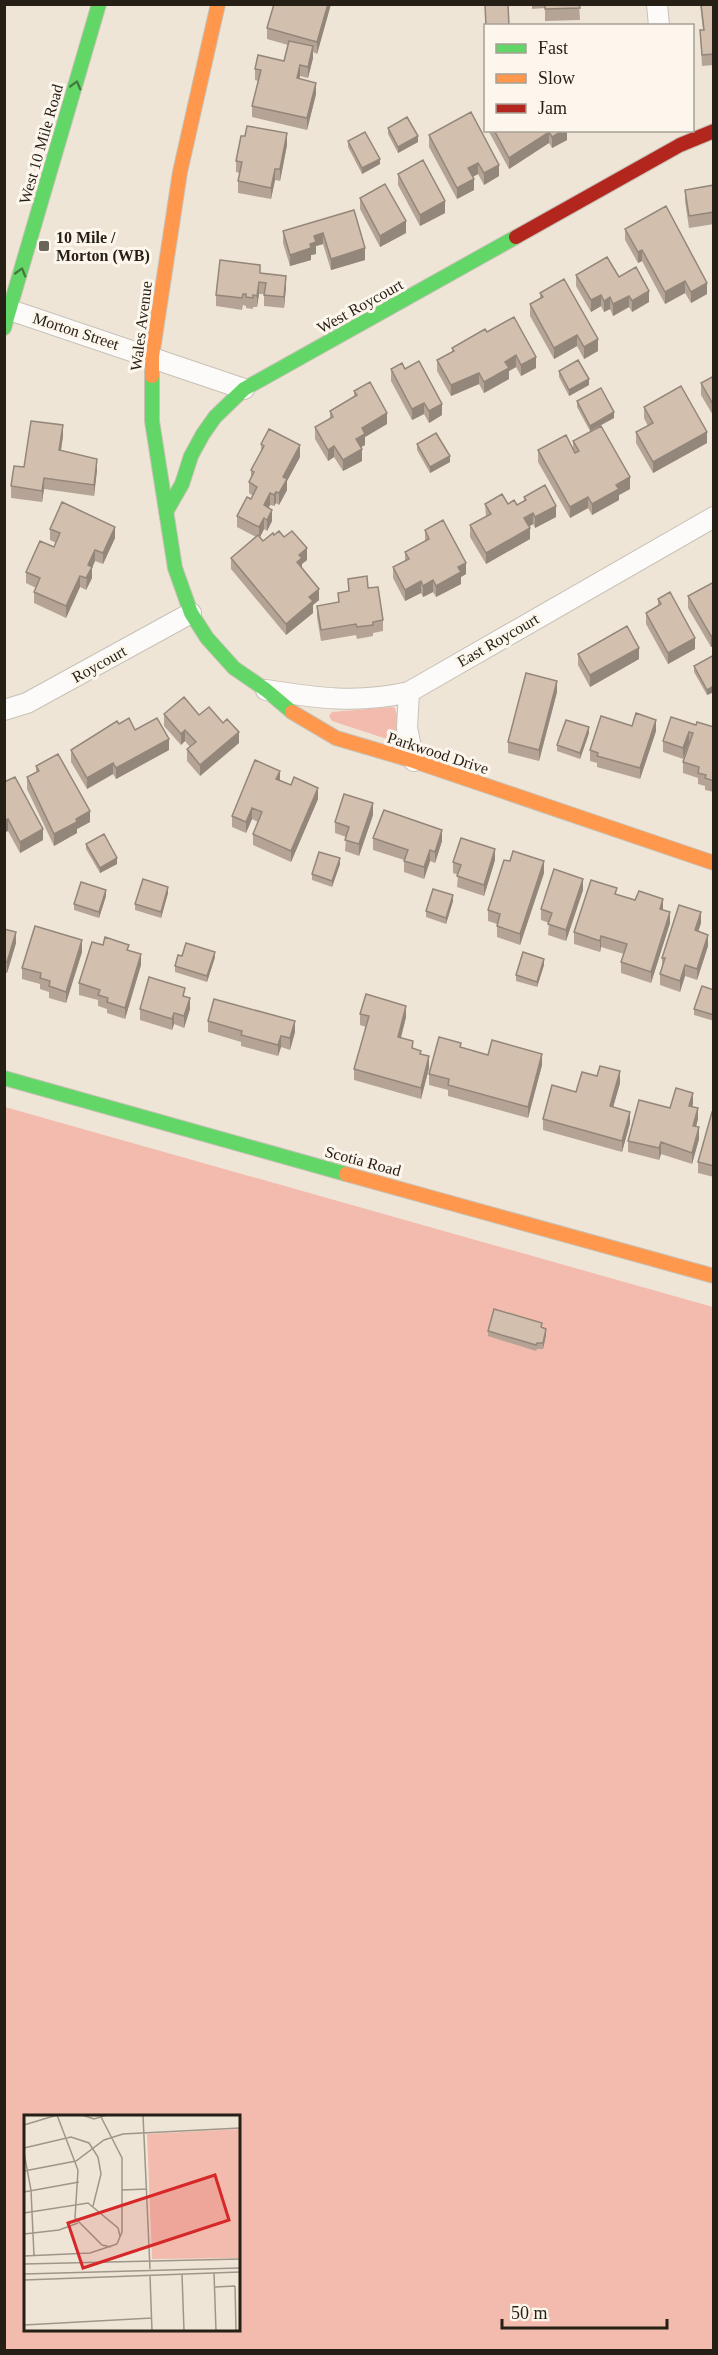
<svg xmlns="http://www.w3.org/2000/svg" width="718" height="2355" viewBox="0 0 718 2355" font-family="Georgia,serif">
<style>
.green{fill:#f3bbae;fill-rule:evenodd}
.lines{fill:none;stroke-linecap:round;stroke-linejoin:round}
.street-casing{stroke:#c8c1b6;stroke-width:22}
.fast-casing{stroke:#c8c1b6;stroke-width:16}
.slow-casing{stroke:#c8c1b6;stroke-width:16}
.jam-casing{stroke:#c8c1b6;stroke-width:16}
.street{stroke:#fcfbf9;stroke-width:20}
.fast{stroke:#63d668;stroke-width:14}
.slow{stroke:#ff974d;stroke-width:14}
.jam{stroke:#b3261e;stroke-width:14}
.wall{fill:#b5a496}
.shaded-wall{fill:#93867a}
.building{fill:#d2bfae;stroke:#93867a;stroke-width:1.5}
.oneway{stroke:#447a3e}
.poi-dot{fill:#6b6459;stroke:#fdf6ec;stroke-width:2}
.labels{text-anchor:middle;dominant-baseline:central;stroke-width:6;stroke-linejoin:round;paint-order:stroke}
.street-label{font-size:16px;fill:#251f15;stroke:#fdf6ec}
.poi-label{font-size:16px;font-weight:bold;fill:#251f15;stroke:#fdf6ec;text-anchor:start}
.inset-road{fill:none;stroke:#9e9689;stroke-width:1.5}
.view{fill:#d62828;fill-opacity:0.15;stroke:#d62828;stroke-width:3}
.inset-edge{fill:none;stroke:#251f15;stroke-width:3}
</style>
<rect width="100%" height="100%" fill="#eee5d7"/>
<path class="green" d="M392,707L395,708L397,715L396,738L393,741L332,721L329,716L332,712Z
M5,1107L713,1307V2350H5ZM26,2116H238V2330H26Z"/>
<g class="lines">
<g class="street-casing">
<path id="street" d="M657,4L659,26
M10,310L244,389
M266,690C317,698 357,704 409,692L714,517
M409,692L407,728L414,761
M4,710L27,703L191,613"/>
</g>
<g class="fast-casing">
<path id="fast" d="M4,328L99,4
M152,376V421L175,568L191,613L207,638L234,668L266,690L292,712
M166,512L182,484L191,456L203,434L215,417L244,389L516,237
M4,1078L346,1174"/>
</g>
<g class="slow-casing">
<path id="slow" d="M152,376V356L180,172L218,4
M292,712L336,738L414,761L714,863
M346,1174L714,1276"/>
</g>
<g class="jam-casing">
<path id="jam" d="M516,237L680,145L714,131"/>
</g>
<use href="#street" class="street"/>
<use href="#fast" class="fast"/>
<use href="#slow" class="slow"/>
<use href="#jam" class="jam"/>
</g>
<path class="wall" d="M274,4H331L317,54L313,52V58L308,78L300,76L299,79L316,94L307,130L252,117V106L258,81L255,80V69L284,61L288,45L267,39V28Z
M532,4H579L580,20L545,21V8L532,9Z
M700,4H714V65L702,66L700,30H703Z
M388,128L418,142L398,153L388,134Z
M488,130H567V140L552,148L549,143L509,169Z
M429,135L499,176L484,185L478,174L473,177L474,190L457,199L429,147Z
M348,141L380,164L362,174L348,147Z
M287,145L280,181L275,180L271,199L238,193V181L240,173L236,172V161Z
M398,174L445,213L420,226L398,185Z
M714,185V224L689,228L685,201V190Z
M360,198L406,233L380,247L360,209Z
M354,210L365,260L331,270L323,244L316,246V254L311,255V260L290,266L283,243V231Z
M625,229L707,294L691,303L685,293L665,304L642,261L638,263L625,240Z
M260,273L286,287L284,308L264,306V294H259L257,307H253V309L246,308V306L243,305L242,310L216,306V295Z
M576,275L619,277L649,302L632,312L629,307L613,316L610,309L604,312L601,306L591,312L576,286Z
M540,293L598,351L584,359L577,346L554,359L530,316V304L540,299Z
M487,332L536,368L521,376L516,367L509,371V379L484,393L479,384L451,396L437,371V360L452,352V348Z
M391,369L442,415L429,423L424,414L412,420L391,381Z
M559,371L589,385L569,396L559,377Z
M714,376V417L701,395V383Z
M354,391L387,424L365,437V445L361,447L362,461L343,471L334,457L328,461L315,439V427L330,419V411L354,397Z
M577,401L614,418L590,431L577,407Z
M644,407L707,443L653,473L636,443V432L648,426L644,418Z
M63,436L61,451L97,470L94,496L44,489L42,502L11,498V486L24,467Z
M573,441L630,489L619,495V500L592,515L588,508L570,518L538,462V450L573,449Z
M261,444L300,457L287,481V490L279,505L276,503L274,506L270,505L268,508L272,521L267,531L264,529L260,537L263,541L274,535L284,537L307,560L302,564V568L319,600L313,605V613L286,635L231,569V558L256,537L237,527V516L253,496L249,493V482L251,478V470L261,452Z
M417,444L450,462L430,473L417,450Z
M524,497L556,517L535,528L533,524L529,527L530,539L486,564L470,537V525L486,516L485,504L517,505L524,501Z
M50,529L115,538L103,564L95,561L92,568V578L86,590L80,587L66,618L34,603V592L36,588L26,583V572L54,547L56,543L50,540Z
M425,530L466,574L461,577V584L436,597L433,592L423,597L421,593L405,601L393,578V567L405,561V552L425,541Z
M348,579L368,588L383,620V631L373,633V636L357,639L356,635L321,641L317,617V606L338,602V593L348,591Z
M714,582V646L711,647L688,608V596Z
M658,599L695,649L668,664L646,624V613L658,606Z
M578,654L639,659L590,687L578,665Z
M714,655V692L707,695L694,672V666Z
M557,692L539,761L508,753V742Z
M164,714L199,715L239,743L200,776L187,761V749L190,747L185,741L181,745L164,726Z
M119,724L135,730L169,750L116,779L113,774L87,789L71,762V750Z
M696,725L714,727V792L705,790V786L698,784V778L683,773V762L690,743H689L683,759L663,752V741Z
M632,726L656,731L640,779L597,767V763L590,761V750Z
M589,733L580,759L557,751V745Z
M36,766L90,822L77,829V833L54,846L27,789V777L36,772Z
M280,780L318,799L291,862L253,845V834L258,822L252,819L246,833L232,827V816Z
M4,782L43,840L20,853L8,831Z
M373,815L359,856L345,851L346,837L335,833V822Z
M373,838L442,841L435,863L430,861L424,879L404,872V860L373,850Z
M86,844L117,864L100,873L86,849Z
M495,860L484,896L457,887L458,875L453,873V862Z
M340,864L332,887L312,880V874Z
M544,873L520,945L497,937V924L488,921V910Z
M583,890L566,941L548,935L549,923L541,920V909Z
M168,893L161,918L135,910V904Z
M617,894L663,910L670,923L651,983L621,973V962L624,954L601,947L600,952L574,944V932Z
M106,896L99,918L74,910V904Z
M453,901L446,924L426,917V911Z
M701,923L698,931L708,946L697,980L685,976L680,992L660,985V974L662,966V958Z
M4,929L16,943L7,973H4Z
M103,945L129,950L141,965L125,1019L107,1013V1009L98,1006V1000L79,995V983Z
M82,952L66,1003L49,998V992L40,989V984L22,979V968Z
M182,956L215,957L207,982L175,972V966Z
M544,965L537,987L516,981V975Z
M714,990V1021L694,1015V1009Z
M185,996L190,1009L184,1028L174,1024L172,1030L140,1020V1009Z
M360,1014L406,1017L401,1038L421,1054L429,1068L421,1099L354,1080V1069L366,1027L360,1025Z
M208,1021L295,1032L290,1050L281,1047L278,1056L241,1046V1042L208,1032Z
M461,1048L488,1055L542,1065L528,1118L448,1096V1090L429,1085V1074Z
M620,1083L613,1107L630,1123L622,1152L543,1130V1119L576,1092Z
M693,1104L692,1106L698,1119L696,1127L699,1139L692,1164L661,1154L659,1160L628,1152V1141L670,1108Z
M714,1113V1177L698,1173V1162Z
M542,1327L546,1335L543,1349H537L536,1351L488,1336V1331Z"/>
<path class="shaded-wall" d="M328,4H331L317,54V42Z
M313,46V58L308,78V67Z
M300,65V76L297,90V78Z
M316,83V94L307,130V118Z
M564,130H567V140L552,148V137Z
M549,132V143L509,169V158Z
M287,133V145L280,181V169Z
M418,136V142L398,153V147Z
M380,159V164L362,174V168Z
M478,163V174L468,179V168Z
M499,165V176L484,185V173Z
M275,169V180L271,199V188Z
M474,179V190L457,199V188Z
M445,201V213L420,226V215Z
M406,221V233L380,247V236Z
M323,233V244L316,246V254L311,255V260L290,266V255L310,244L314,236Z
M365,248V260L331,270V259Z
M642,250V261L638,263V252Z
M286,276V287L284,308V297Z
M685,281V293L665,304V292Z
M259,282V294L257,307V296Z
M707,283V294L691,303V292Z
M649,291V302L632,312V301Z
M601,295V306L591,312V300Z
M629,296V307L613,316V304Z
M610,297V309L604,312V301Z
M577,335V346L554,359V348Z
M598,339V351L584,359V347Z
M516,355V367L509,371V379L484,393V382L505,362Z
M536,357V368L521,376V365Z
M479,373V384L451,396V385Z
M589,379V385L569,396V390Z
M424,403V414L412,420V409Z
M442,404V415L429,423V411Z
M614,412V418L590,431V426Z
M387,413V424L365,437V445L356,450V439L362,428Z
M63,425V436L59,462V450Z
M707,432V443L653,473V462Z
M300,445V457L287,481V490L279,505V493L283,477Z
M334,446V457L328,461V450Z
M362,449V461L343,471V460Z
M450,456V462L430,473V467Z
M97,459V470L94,496V485Z
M630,477V489L619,495V500L592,515V504L616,485Z
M44,478V489L42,502V491Z
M276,492V503L274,506V495Z
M270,493V505L264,517V505Z
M588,497V508L570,518V507Z
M556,506V517L535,528V517Z
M272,510V521L267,531V520Z
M533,513V524L524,529V518Z
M264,518V529L259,539V527Z
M115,527V538L103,564V553Z
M530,528V539L486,564V553Z
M307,548V560L302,564V570L297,562L299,555Z
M95,550V561L92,568V578L86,590L88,565Z
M466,563V574L461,577V584L436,597V586L458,567Z
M80,576V587L66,618V606Z
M433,580V592L423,597V586Z
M421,581V593L405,601V590Z
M319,589V600L313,605V613L286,635V624L309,597Z
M714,634V646L711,647V636Z
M695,638V649L668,664V653Z
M639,648V659L590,687V675Z
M557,681V692L539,761V750Z
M714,686V692L707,695V690Z
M656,720V731L640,779V768Z
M589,727V733L580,759V753Z
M185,730V741L181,745V734Z
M239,732V743L200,776V765Z
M689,732V743L683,759V748Z
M169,739V750L116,779V768Z
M113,763V774L87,789V778Z
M280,771V782L276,779Z
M318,788V799L291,862V851Z
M373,803V815L359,856V844Z
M252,808V819L246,833V822Z
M90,811V822L77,829V833L54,846V834L76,819Z
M8,819V831L4,833V821Z
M43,829V840L20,853V842Z
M442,830V841L435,863V852Z
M495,849V860L484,896V885Z
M430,850V861L424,879V867Z
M117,858V864L100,873V868Z
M340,858V864L332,887V881Z
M544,861V873L520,945V934Z
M583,879V890L566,941V930Z
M168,887V893L161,918V912Z
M106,890V896L99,918V912Z
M453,895V901L446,924V918Z
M663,899V910L660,909Z
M670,912V923L651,983V972Z
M701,912V923L695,942V930Z
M16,932V943L7,973V962Z
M708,935V946L697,980V969Z
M601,936V947L600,952V941Z
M82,940V952L66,1003V992Z
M215,952V957L207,982V976Z
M141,954V965L125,1019V1008Z
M544,959V965L537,987V982Z
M685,965V976L680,992V981Z
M190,998V1009L184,1028V1016Z
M406,1006V1017L398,1048V1037Z
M174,1013V1024L172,1030V1019Z
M295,1021V1032L290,1050V1038Z
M281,1036V1047L278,1056V1045Z
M542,1054V1065L528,1118V1107Z
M429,1056V1068L421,1099V1088Z
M620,1071V1083L610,1118V1106Z
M693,1093V1104L689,1117V1106Z
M698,1108V1119L693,1137V1126Z
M630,1112V1123L622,1152V1141Z
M699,1127V1139L692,1164V1153Z
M661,1142V1154L659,1160V1148Z
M546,1329V1335L543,1349V1343Z"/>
<path class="building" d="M274,4H328L317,42L267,28Z
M508,4L509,26H486L485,5Z
M545,4H579L580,8L545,9Z
M701,4H714V54L702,55L700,30H704Z
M289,41L313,46L308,67L300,65L297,78L316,83L307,118L252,106L261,70L255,69L258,55L284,61Z
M471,112L499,165L484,173L478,163L468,168L474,179L457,188L429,135Z
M407,117L418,136L398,147L388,128Z
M247,126L287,133L280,169H275L271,188L238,181L242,162L236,161L241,136H245Z
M494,130H564L552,137L549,132L509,158Z
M365,132L380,159L362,168L348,141Z
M423,160L445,201L420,215L398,174Z
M385,184L406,221L380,236L360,198Z
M714,185V212L689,216L685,190Z
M666,206L707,283L691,292L685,281L665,292L642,250L638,252L625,229Z
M354,210L365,248L331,259L323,233L314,236L316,242L310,244L311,248L290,255L283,231Z
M607,257L619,277L636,267L649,291L632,301L629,296L613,304L610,297L604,301L601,295L591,300L576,275Z
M220,260L260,265V273L286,276L284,297L264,295L266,283L259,282L257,296L253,295V298L246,297V294H243L242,298L216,295Z
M564,279L598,339L584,347L577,335L554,348L530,304L543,297L540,293Z
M514,317L536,357L521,365L516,355L505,362L509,368L484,382L479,373L451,385L437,360L454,351L452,348L485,329L487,332Z
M578,360L589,379L569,390L559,371Z
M419,361L442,404L429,411L424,403L412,409L391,369L402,363L405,369Z
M714,376V406L701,383Z
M370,382L387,413L362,428L365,434L356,439L362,449L343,460L334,446L328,450L315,427L333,417L330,411L357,395L354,391Z
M681,386L707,432L653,462L636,432L653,423L644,407Z
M601,388L614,412L590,426L577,401Z
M31,421L63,425L59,450L97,459L94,485L44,478L42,491L11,486L14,466L24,467Z
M601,426L630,477L616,485L619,489L592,504L588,497L570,507L538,450L566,435L575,453L579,451L573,441Z
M269,429L300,445L283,477L287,479L279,493L276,492L274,495L270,493L264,505L272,510L267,520L264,518L259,527L237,516L247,497L251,499L257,487L249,482L254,472L251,470L264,446L261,444Z
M436,433L450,456L430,467L417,444Z
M545,485L556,506L535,517L533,513L524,518L530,528L486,553L470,525L491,514L485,504L502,494L508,504L514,500L517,505L526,500L524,497Z
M62,502L115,527L103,553L95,550L88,565L92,567L86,578L80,576L66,606L34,592L40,578L26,572L40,541L54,547L60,533L50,529Z
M443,520L466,563L458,567L461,572L436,586L433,580L423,586L421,581L405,590L393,567L409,559L405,552L429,539L425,530Z
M279,531L284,537L292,531L307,548L299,555L302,558L297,562L319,589L309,597L313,601L286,624L231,558L258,535L263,541L273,533L274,535Z
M367,576L368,588L378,587L383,620L373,622V625L357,627L356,624L321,630L317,606L339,602L338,593L349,591L348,579Z
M714,582V634L711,636L688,596Z
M670,592L695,638L668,653L646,613L661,604L658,599Z
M627,626L639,648L590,675L578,654Z
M714,655V686L707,690L694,666Z
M526,673L557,681L539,750L508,742Z
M184,697L199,715L209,707L223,723L227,719L239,732L200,765L187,749L196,742L185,730L181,734L164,714Z
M636,713L656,720L640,768L597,756L598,753L590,750L601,716L632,726Z
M671,717L696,725L697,722L714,727V781L705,778L706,775L698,773L699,767L683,762L693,733L689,732L683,748L663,741Z
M129,718L135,730L157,718L169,739L116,768L113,763L87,778L71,750L117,721L119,724Z
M566,720L589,727L580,753L557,745Z
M58,754L90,811L76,819L77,822L54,834L27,777L39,771L36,766Z
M255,760L280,771L276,779L291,785L294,777L318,788L291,851L253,834L262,812L252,808L246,822L232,816Z
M15,777L43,829L20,842L8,819L4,821V782Z
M344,794L373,803L359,844L345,840L349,827L335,822Z
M384,810L442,830L435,852L430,850L424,867L404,861L408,850L373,838Z
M104,834L117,858L100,868L86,844Z
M461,838L495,849L484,885L457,876L461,865L453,862Z
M513,851L544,861L520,934L497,926L500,914L488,910L504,860L510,861Z
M319,852L340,858L332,881L312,874Z
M554,869L583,879L566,930L548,924L552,913L541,909Z
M143,879L168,887L161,912L135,904Z
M591,880L617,888L615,894L635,900L639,891L663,899L660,909L670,912L651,972L621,962L627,944L601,936L600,941L574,932Z
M81,882L106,890L99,912L74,904Z
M433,889L453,895L446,918L426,911Z
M679,905L701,912L695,930L708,935L697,969L685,965L680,981L660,974L665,958H662Z
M35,926L82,940L66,992L49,986L50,981L40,978L41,973L22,968Z
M4,929L16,932L7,962L4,961Z
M105,937L129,945L127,950L141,954L125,1008L107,1002L108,998L98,995L100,990L79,983L92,942L103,945Z
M186,943L215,952L207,976L175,966L178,955L182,956Z
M523,952L544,959L537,982L516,975Z
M149,977L185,988L183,996L190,998L184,1016L174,1013L172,1019L140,1009Z
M702,986L714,990V1015L694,1009Z
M366,994L406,1006L398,1037L413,1041L412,1048L421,1051L420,1054L429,1056L421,1088L354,1069L369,1016L360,1014Z
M214,999L295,1021L290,1038L281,1036L278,1045L241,1035L242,1031L208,1021Z
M439,1037L461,1043L460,1047L488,1055L492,1040L542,1054L528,1107L448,1085L449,1079L429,1074Z
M600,1066L620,1071L610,1106L630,1112L622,1141L543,1119L552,1085L576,1092L582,1072L597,1076Z
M676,1088L693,1093L689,1106L698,1108L693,1126L699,1127L692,1153L661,1142L659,1148L628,1141L639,1100L670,1108Z
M712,1112L714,1113V1166L698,1162Z
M494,1309L542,1323L541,1327L546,1329L543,1343H537L536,1345L488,1331Z"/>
<defs><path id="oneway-chevron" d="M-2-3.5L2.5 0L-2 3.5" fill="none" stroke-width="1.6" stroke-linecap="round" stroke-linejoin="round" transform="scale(1.5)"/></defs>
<g class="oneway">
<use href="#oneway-chevron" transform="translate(76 85) rotate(-74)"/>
<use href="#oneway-chevron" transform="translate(21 272) rotate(-74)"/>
</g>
<rect class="poi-dot" x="38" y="240" width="12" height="12" rx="3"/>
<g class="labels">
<g class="street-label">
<text transform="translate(41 144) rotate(-74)">West 10 Mile Road</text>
<text transform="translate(360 306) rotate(-29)">West Roycourt</text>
<text transform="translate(141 326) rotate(-83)">Wales Avenue</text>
<text transform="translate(76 331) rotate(18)">Morton Street</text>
<text transform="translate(498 640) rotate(-30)">East Roycourt</text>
<text transform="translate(99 664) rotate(-29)">Roycourt</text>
<text transform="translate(438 753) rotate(18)">Parkwood Drive</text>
<text transform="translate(363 1161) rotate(15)">Scotia Road</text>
</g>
<g class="poi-label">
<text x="56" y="237">10 Mile /<tspan x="56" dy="18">Morton (WB)</tspan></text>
</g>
</g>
<g transform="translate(24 2115)">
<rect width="216" height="216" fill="#eee5d7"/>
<path d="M216,14V143L128,144L123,19Z" fill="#f3bbae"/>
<path class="inset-road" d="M33,0L54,55L51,103L78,130L87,132M58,0L70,4L83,0M76,0L98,43V117L93,129M119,0L126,154M0,10L33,0M0,33L47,22L65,28L74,42L77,59L69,91M0,38L7,75L10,141M0,56L52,46L80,25L99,19L216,13M98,75L123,74M0,77L55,67M0,98L64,88L94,113L96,121M0,119L35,115L54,108M0,141L66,138L93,129M0,149L216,144M190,158L192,216M0,159L216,153M158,159L160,216M126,161L128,216M0,165L216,157M211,171L212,216M191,172L211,171M0,210L128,203"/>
<path class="view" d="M191,60L205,105L59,153L44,108Z"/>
<rect width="216" height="216" class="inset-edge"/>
</g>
<rect width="718" height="2355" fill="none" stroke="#251f15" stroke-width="12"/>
<rect x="484" y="24" width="210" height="108" fill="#fdf6ec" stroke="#a7a096" stroke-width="1.5"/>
<rect x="496" y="44" width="30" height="9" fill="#63d668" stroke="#a7a096" stroke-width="1.5"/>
<text x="538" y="54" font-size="18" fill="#251f15">Fast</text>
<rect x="496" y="74" width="30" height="9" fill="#ff974d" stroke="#a7a096" stroke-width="1.5"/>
<text x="538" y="84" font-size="18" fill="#251f15">Slow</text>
<rect x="496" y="104" width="30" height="9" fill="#b3261e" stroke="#a7a096" stroke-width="1.5"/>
<text x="538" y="114" font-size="18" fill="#251f15">Jam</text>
<path d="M502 2319v9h165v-9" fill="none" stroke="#251f15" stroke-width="3"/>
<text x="511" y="2319" font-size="18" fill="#251f15" stroke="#fdf6ec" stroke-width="4.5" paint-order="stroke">50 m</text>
</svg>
